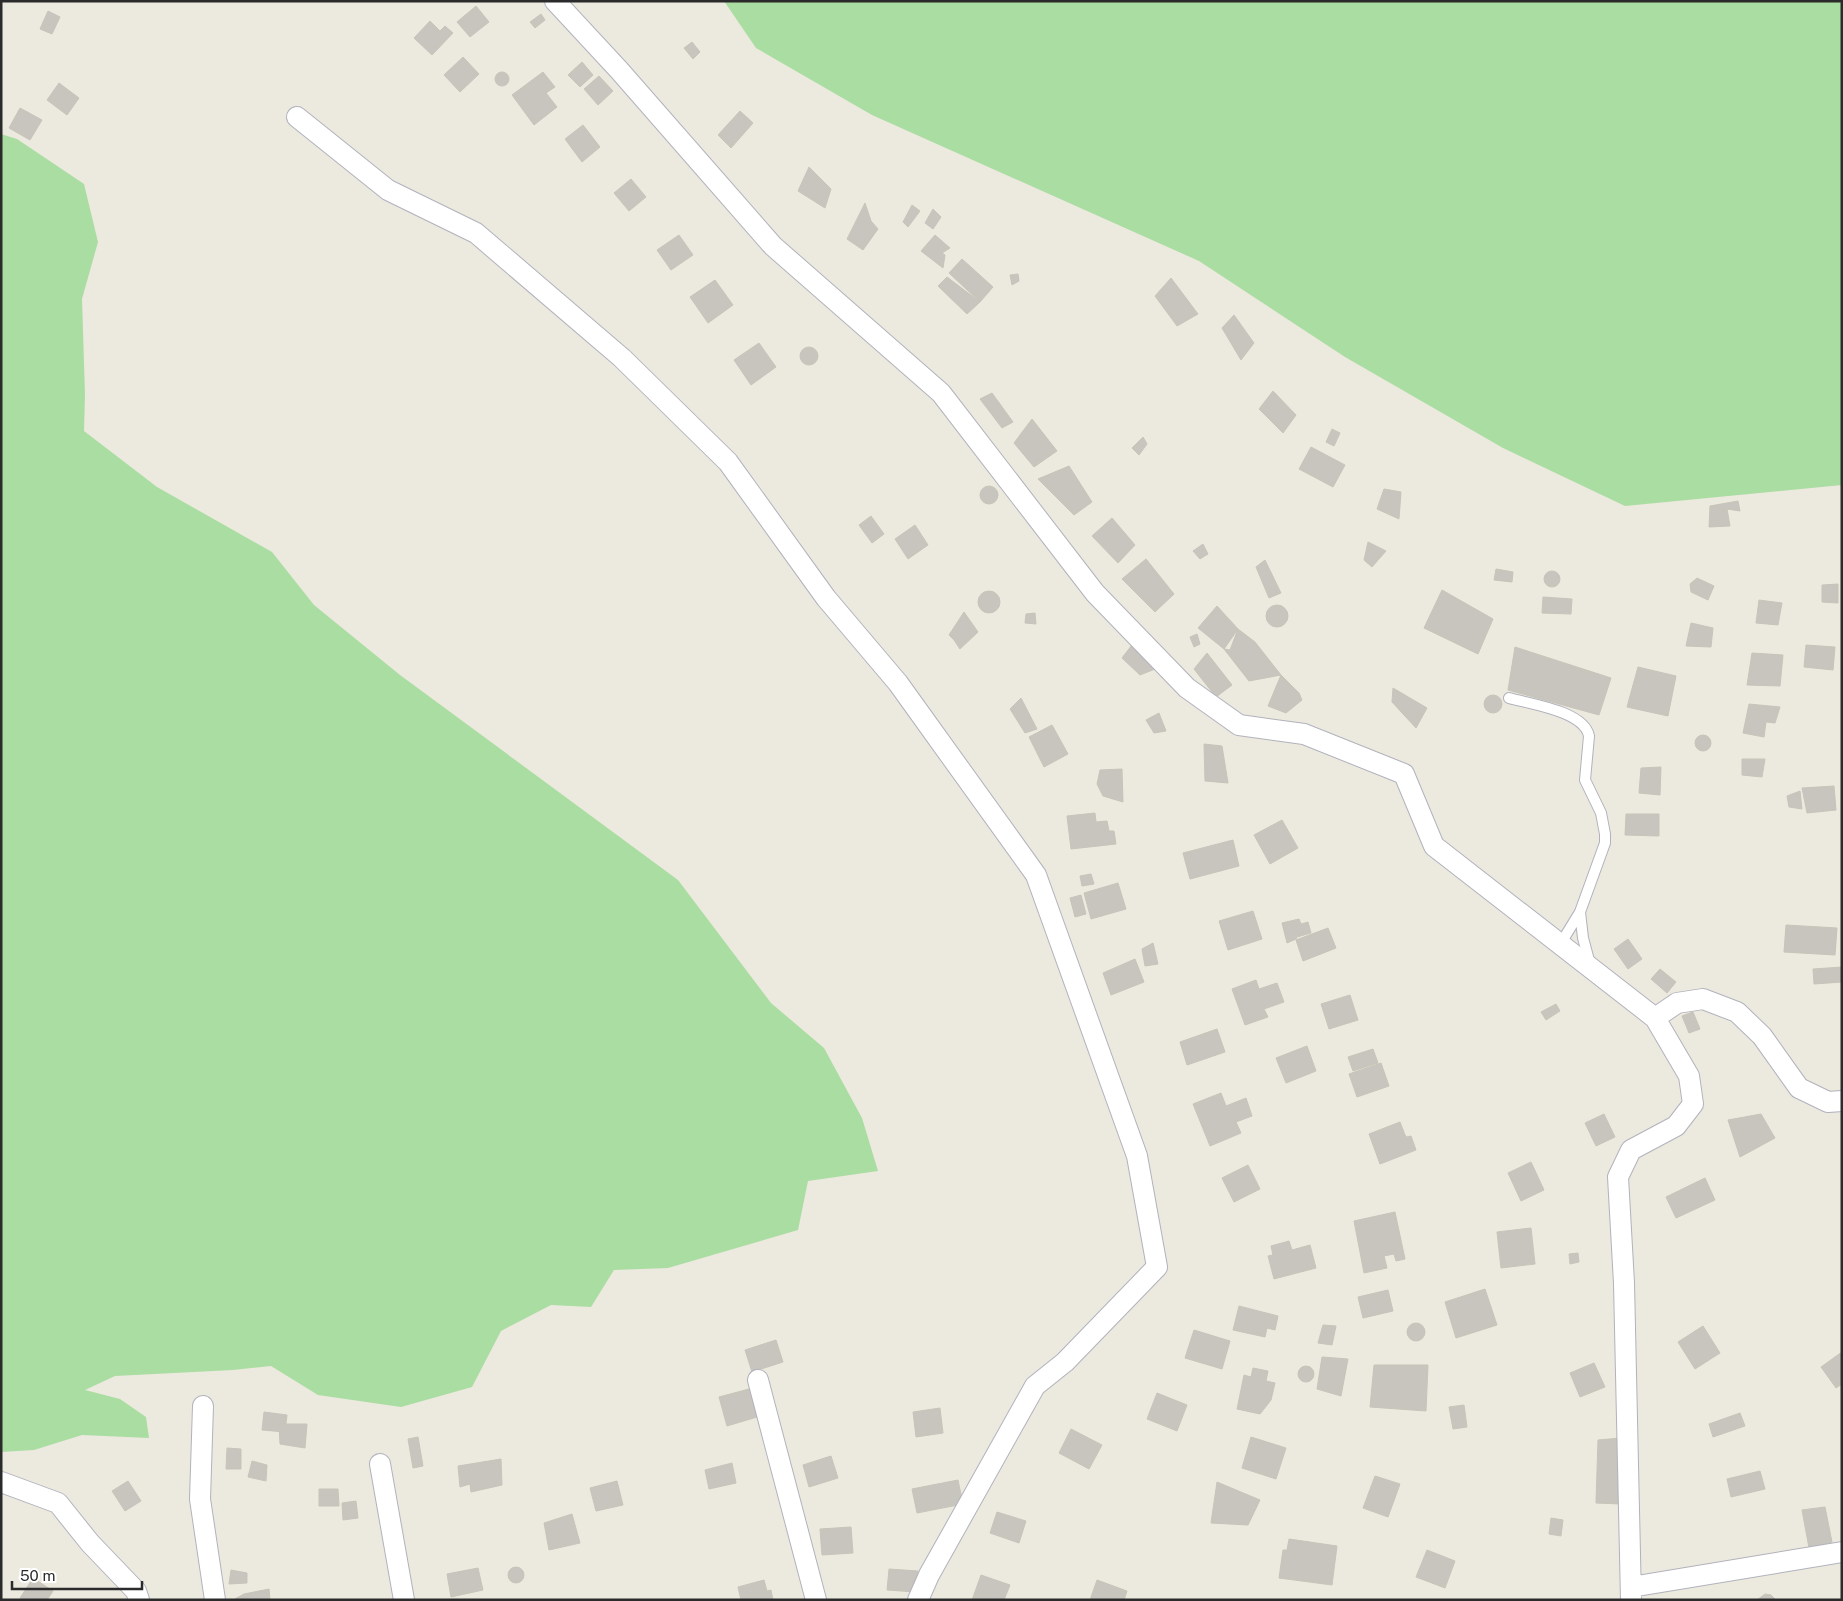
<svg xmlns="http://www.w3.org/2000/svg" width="1843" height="1601" viewBox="0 0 1843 1601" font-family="'Public Sans',sans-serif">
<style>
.green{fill:#aadda1}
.building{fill:#c7c5be;stroke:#c7c5b9}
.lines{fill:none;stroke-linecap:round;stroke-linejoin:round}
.lane-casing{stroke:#b2b2bd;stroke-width:12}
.street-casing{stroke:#b2b2bd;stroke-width:22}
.lane{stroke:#fff;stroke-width:10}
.street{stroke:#fff;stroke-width:20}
</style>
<rect width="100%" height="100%" fill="#ece9df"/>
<path class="green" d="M724,1H1842V485L1625,506L1503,448L1345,357L1199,261L872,115L756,48Z
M1,134L17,139L84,184L98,242L82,299L85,395L84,431L157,487L272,552L314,605L400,675L678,880L771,1003L824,1048L862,1118L878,1171L808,1181L798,1230L668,1268L614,1270L591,1307L551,1305L501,1331L472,1387L401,1407L318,1395L271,1366L233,1370L115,1376L85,1390L120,1399L146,1417L149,1438L82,1435L34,1450L1,1452Z"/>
<path class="building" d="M476,6L489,22L470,37L457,22Z
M48,11L60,17L52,34L40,29Z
M541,14L545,20L535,28L530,22Z
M430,21L440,31L445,26L453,33L432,55L414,38Z
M692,42L700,52L693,59L684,48Z
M463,57L479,74L460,92L444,75Z
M582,62L593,75L580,87L568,75Z
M495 79a7 7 0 1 1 14 0a7 7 0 1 1-14 0Z
M543,72L555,87L546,93L557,107L534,125L512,95Z
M599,76L613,91L598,105L584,89Z
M59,83L79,98L67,115L47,100Z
M20,108L42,120L30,140L9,128Z
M740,111L753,123L731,148L718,135Z
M583,125L600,147L582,162L565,139Z
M809,167L831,189L825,208L798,191Z
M631,179L646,197L629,211L614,193Z
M865,203L871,221L878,229L863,250L847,239Z
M912,205L920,211L908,227L903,222Z
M933,209L941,217L933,229L925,223Z
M679,235L693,255L671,270L657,250Z
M935,235L950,248L942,253L945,255L943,268L921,251Z
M962,259L993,287L980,302L949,273Z
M1018,274L1019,281L1012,285L1010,275Z
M947,277L980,302L967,314L938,286Z
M1171,278L1198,314L1177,326L1155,296Z
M715,280L733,305L708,323L690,297Z
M1234,315L1254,343L1241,360L1222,328Z
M759,343L776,367L751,385L734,360Z
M800 356a9 9 0 1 1 18 0a9 9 0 1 1-18 0Z
M1273,391L1296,415L1283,433L1259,409Z
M992,393L1013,422L1002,428L980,399Z
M1032,419L1057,451L1034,467L1014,443Z
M1332,429L1340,433L1334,446L1326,442Z
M1143,437L1147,444L1139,455L1132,448Z
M1311,447L1345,465L1333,487L1299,469Z
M1069,466L1092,502L1074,515L1038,479Z
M980 495a9 9 0 1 1 18 0a9 9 0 1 1-18 0Z
M1384,489L1401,492L1399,519L1377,509Z
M1738,501L1740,511L1727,509L1730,526L1709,527L1710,506Z
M871,516L884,534L872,543L859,525Z
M1112,518L1135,545L1118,563L1092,536Z
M915,525L928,545L908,559L895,539Z
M1368,542L1386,551L1372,567L1364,560Z
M1203,544L1208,554L1200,559L1193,551Z
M1146,559L1174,594L1155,612L1122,579Z
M1265,560L1281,593L1269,598L1256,567Z
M1496,569L1513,572L1512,582L1494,580Z
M1544 579a8 8 0 1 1 16 0a8 8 0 1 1-16 0Z
M1697,578L1714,586L1708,600L1691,592L1690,584Z
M1838,584V603L1822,602V585Z
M1442,590L1493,619L1478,654L1424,628Z
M978 602a11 11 0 1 1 22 0a11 11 0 1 1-22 0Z
M1543,597L1572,599L1571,614L1542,613Z
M1759,600L1782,603L1778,625L1756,623Z
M1266 616a11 11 0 1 1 22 0a11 11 0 1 1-22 0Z
M1217,606L1238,629L1224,649L1198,628Z
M964,612L978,632L960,649L954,640L949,635Z
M1035,613L1036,624L1025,623L1026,614Z
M1691,623L1713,628L1711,647L1686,646Z
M1238,629L1255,642L1281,675L1249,681L1224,649L1230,650Z
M1197,634L1200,644L1194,647L1190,637Z
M1135,641L1155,669L1140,675L1122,658Z
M1806,645L1835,647L1833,670L1804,667Z
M1515,647L1611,678L1599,715L1508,690Z
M1207,653L1232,685L1216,697L1194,669Z
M1752,653L1783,655L1780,686L1747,685Z
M1638,667L1676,676L1668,716L1627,707Z
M1281,675L1299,693L1302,700L1286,713L1268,706Z
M1393,688L1427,708L1416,728L1392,702Z
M1484 704a9 9 0 1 1 18 0a9 9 0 1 1-18 0Z
M1021,698L1037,729L1025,733L1010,709Z
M1749,704L1780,707L1775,723L1766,722L1764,737L1743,733Z
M1159,713L1166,731L1154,733L1146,720Z
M1052,725L1068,754L1044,767L1029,737Z
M1695 743a8 8 0 1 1 16 0a8 8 0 1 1-16 0Z
M1204,744L1222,746L1228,783L1205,781Z
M1742,759H1765L1762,777L1742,775Z
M1661,767L1660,795L1639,793L1641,768Z
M1122,769L1123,802L1103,796L1097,784L1100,770Z
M1834,786L1836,810L1807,813L1802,788Z
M1800,791L1802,809L1789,807L1787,796Z
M1095,813L1096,822L1107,821L1109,831H1114L1116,844L1071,849L1067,816Z
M1626,814H1659V836L1625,835Z
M1282,820L1298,848L1270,864L1254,835Z
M1233,840L1239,866L1190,879L1183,853Z
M1091,874L1094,884L1082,886L1080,876Z
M1118,883L1126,909L1091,919L1084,893Z
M1081,895L1086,914L1075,917L1070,898Z
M1253,911L1262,939L1228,950L1219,921Z
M1299,919L1301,924L1308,922L1311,933L1297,937L1296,939L1287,943L1282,923Z
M1786,925L1837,928L1835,955L1784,952Z
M1328,928L1336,948L1303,961L1296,940Z
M1628,939L1642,959L1628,969L1614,949Z
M1153,943L1158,964L1145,966L1142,949Z
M1135,959L1144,982L1111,995L1103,973Z
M1842,967V982L1814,984L1813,969Z
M1660,969L1676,982L1667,993L1651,979Z
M1256,980L1259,989L1277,983L1284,1002L1264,1009L1268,1017L1245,1025L1232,989Z
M1350,995L1358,1020L1329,1029L1321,1004Z
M1556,1004L1560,1011L1546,1020L1541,1012Z
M1693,1012L1700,1029L1689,1033L1682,1016Z
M1217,1029L1225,1052L1187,1065L1180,1042Z
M1307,1046L1316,1071L1286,1083L1276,1058Z
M1373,1049L1378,1063L1353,1071L1348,1057Z
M1381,1063L1389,1086L1357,1097L1349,1074Z
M1221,1093L1226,1106L1246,1098L1252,1116L1236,1122L1241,1133L1210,1146L1193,1104Z
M1604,1114L1615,1137L1596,1146L1585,1123Z
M1761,1114L1775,1138L1740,1157L1728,1120Z
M1400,1122L1405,1135L1407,1137L1411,1136L1416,1150L1380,1164L1369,1134Z
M1531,1162L1544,1190L1521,1201L1508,1173Z
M1248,1165L1260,1189L1234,1202L1222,1178Z
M1705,1178L1715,1200L1676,1218L1666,1197Z
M1395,1212L1405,1259L1396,1261L1394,1254L1384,1256L1387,1268L1364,1273L1354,1221Z
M1531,1228L1535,1264L1501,1268L1497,1232Z
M1289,1241L1292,1250L1310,1245L1316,1268L1274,1279L1268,1256L1273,1255L1271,1246Z
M1578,1253L1579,1262L1570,1264L1569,1254Z
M1485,1289L1497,1325L1456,1338L1445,1302Z
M1388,1290L1393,1311L1363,1318L1358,1297Z
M1239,1306L1278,1316L1275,1330L1267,1328L1265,1337L1233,1330Z
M1407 1332a9 9 0 1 1 18 0a9 9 0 1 1-18 0Z
M1323,1325L1336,1326L1332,1345L1318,1343Z
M1703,1326L1720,1353L1695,1369L1678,1342Z
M1194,1330L1230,1341L1222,1369L1185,1358Z
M776,1340L783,1362L752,1372L745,1350Z
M1842,1352V1384L1836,1388L1821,1367Z
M1322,1357L1348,1359L1341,1396L1317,1389Z
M1594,1363L1605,1387L1580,1397L1570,1373Z
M1374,1365H1428L1426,1411L1370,1407Z
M1298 1374a8 8 0 1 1 16 0a8 8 0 1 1-16 0Z
M1253,1368L1268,1371L1266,1381L1275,1383L1271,1400L1260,1414L1237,1409L1244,1375L1251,1377Z
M749,1389L757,1417L727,1426L719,1397Z
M1157,1393L1187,1405L1177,1431L1147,1419Z
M1464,1405L1467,1427L1453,1429L1449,1407Z
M940,1408L943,1433L916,1437L913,1412Z
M264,1412L287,1415L285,1432L262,1430Z
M1740,1413L1745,1426L1713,1437L1709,1424Z
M279,1424H307L305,1448L280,1444Z
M1071,1429L1102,1445L1089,1469L1059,1453Z
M418,1437L423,1466L413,1468L408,1439Z
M1251,1437L1286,1448L1276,1479L1242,1468Z
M1621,1438V1504L1596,1503L1598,1440Z
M227,1448L241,1449V1469H226Z
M831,1456L838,1478L809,1487L803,1465Z
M501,1459L502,1485L471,1492L470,1484L460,1487L458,1466Z
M252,1461L267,1465L266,1481L248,1477Z
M732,1463L736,1483L709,1489L705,1470Z
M1760,1471L1765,1489L1731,1497L1727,1479Z
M1375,1476L1400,1484L1388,1517L1363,1508Z
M958,1480L963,1504L917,1513L912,1489Z
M128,1481L141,1501L125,1511L112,1491Z
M617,1481L623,1505L596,1511L590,1488Z
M1217,1482L1260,1500L1248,1525L1211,1523Z
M319,1489H338L339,1506H319Z
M356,1501L358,1518L343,1520L342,1503Z
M1825,1507L1832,1542L1809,1548L1802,1510Z
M997,1512L1026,1521L1019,1543L990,1533Z
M572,1514L580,1543L549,1550L544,1523Z
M1551,1518L1563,1520L1561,1536L1549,1534Z
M851,1527L853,1553L822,1555L820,1529Z
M1289,1539L1337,1546L1332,1585L1279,1578L1283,1550H1287Z
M1427,1550L1455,1561L1445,1588L1416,1577Z
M508 1575a8 8 0 1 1 16 0a8 8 0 1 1-16 0Z
M478,1568L483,1590L451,1597L447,1574Z
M889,1569L918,1571L916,1592L887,1590Z
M231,1570L247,1573V1583L229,1584Z
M981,1575L1010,1585L1004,1600H972Z
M33,1578L53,1591L47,1600H23L20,1598Z
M764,1580L767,1591L771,1590L773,1600H741L738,1587Z
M1097,1580L1127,1591L1124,1600H1090Z
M269,1589L270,1600H233L244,1594Z
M1765,1594L1771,1595L1776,1600H1757Z"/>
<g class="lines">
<g class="lane-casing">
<path id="lane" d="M1509,698C1530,704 1584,711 1589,736L1585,780L1601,813L1605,834V843L1580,912L1561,943
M1580,912L1583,938L1590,964"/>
</g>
<g class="street-casing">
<path id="street" d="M555,1L619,70L773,246L941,393L1095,593L1187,688L1239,725L1304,734L1404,774L1434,846L1655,1018L1689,1076L1693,1104L1676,1126L1631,1150L1618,1177L1624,1283L1631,1600
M297,117L388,190L476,233L622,358L728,462L826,598L898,683L1036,875L1137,1156L1157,1267L1065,1362L1035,1386L929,1575L918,1600
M1655,1018L1677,1003L1703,999L1737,1012L1762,1036L1799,1088L1828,1102L1842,1101
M758,1380L816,1600
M203,1406L200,1499L215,1600
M380,1464L404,1600
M1,1482L58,1503L90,1543L136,1591L139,1600
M1631,1587L1842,1552"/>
</g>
<use href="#lane" class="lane"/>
<use href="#street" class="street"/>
</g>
<rect width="1843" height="1601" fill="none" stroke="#2b2b2b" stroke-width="5"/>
<path d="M12 1581v8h130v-8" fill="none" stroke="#2b2b2b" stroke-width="2.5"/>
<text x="20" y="1581" font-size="15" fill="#2b2b2b" stroke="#ffffff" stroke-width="4" paint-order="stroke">50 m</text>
</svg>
